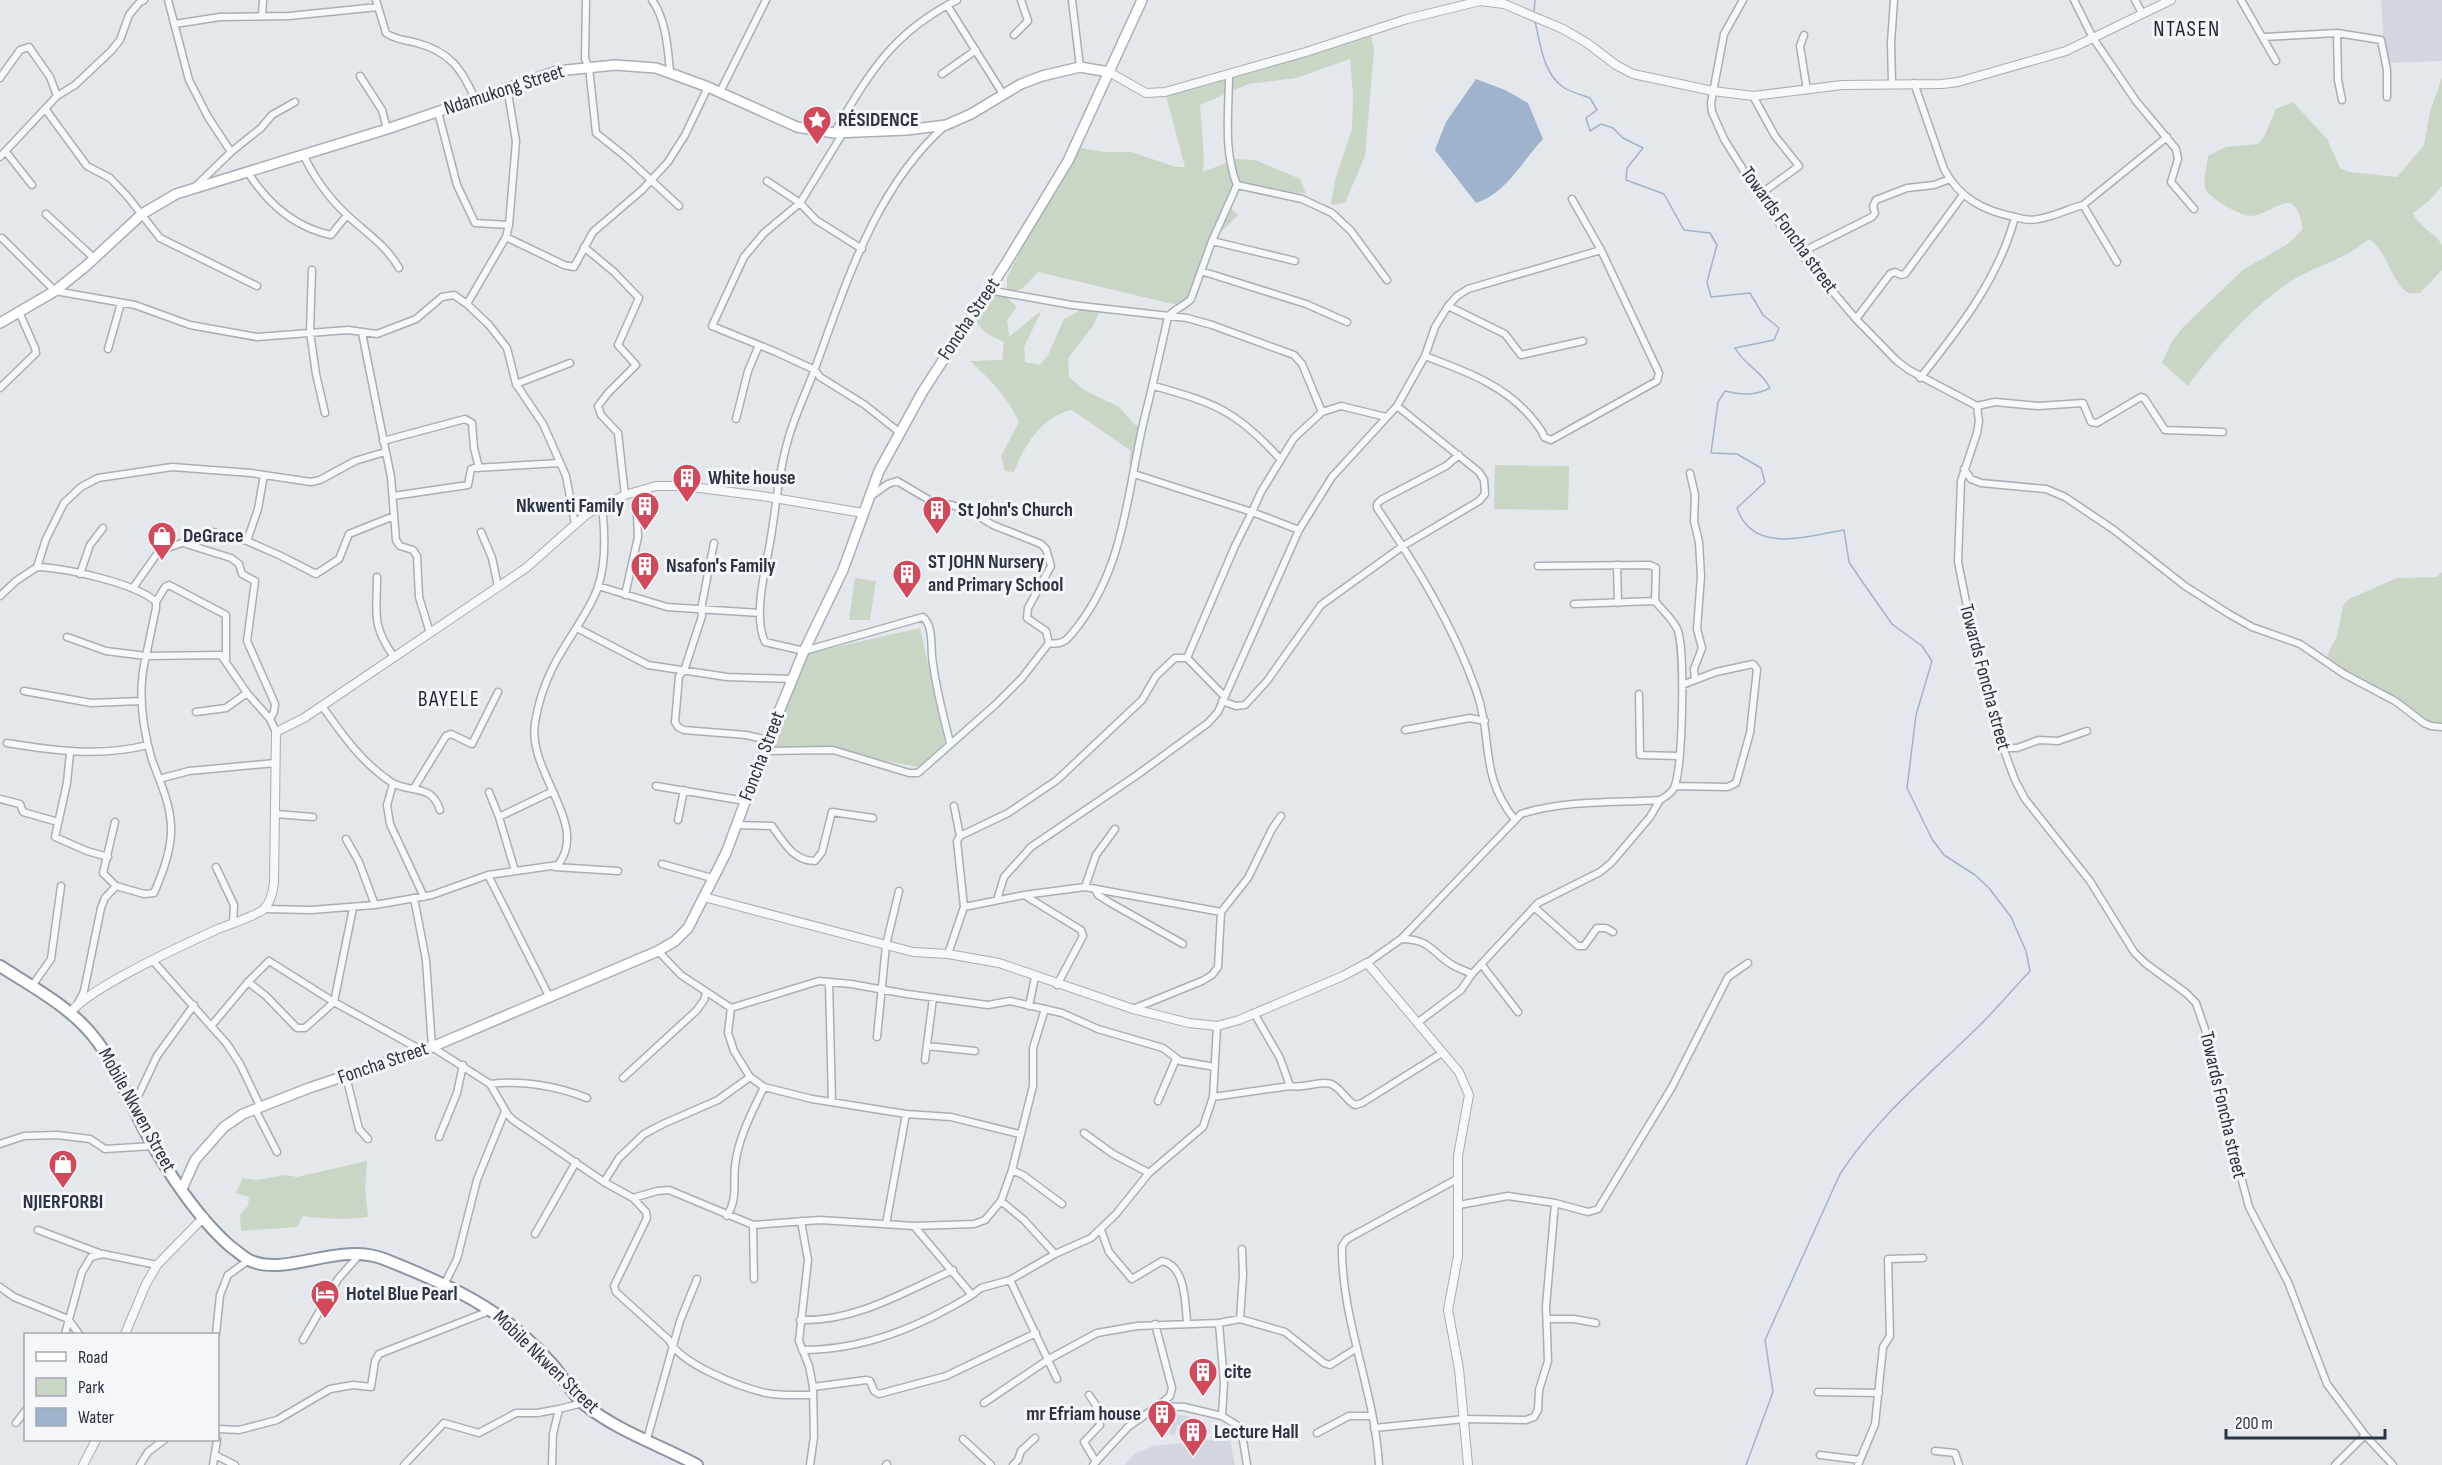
<svg xmlns="http://www.w3.org/2000/svg" width="2442" height="1465" viewBox="0 0 2442 1465" font-family="'Sofia Sans Condensed',sans-serif">
<style>
.built{fill:#d2d6de}
.green{fill:#c9d6c5}
.water{fill:#9fb4cc}
.lines{fill:none;stroke-linecap:round;stroke-linejoin:round}
.stream{stroke:#9fb4cc;stroke-width:1.5}
.minor-casing{stroke:#a9aeb7;stroke-width:9}
.tertiary-casing{stroke:#a9aeb7;stroke-width:10}
.secondary-casing{stroke:#a9aeb7;stroke-width:12}
.trunk-casing{stroke:#8b94a3;stroke-width:14}
.minor{stroke:#f7f8fa;stroke-width:6}
.tertiary{stroke:#f7f8fa;stroke-width:8}
.secondary{stroke:#fff;stroke-width:9}
.trunk{stroke:#fff;stroke-width:10}
.labels{text-anchor:middle;dominant-baseline:central;stroke-width:6;stroke-linejoin:round;paint-order:stroke}
.street-label{font-size:20px;fill:#2b3445;stroke:#f4f6f9}
.poi-label{font-size:20px;font-weight:bold;fill:#2b3445;stroke:#f4f6f9;text-anchor:start}
.quarter-label{font-size:22px;letter-spacing:1.5px;fill:#1d2536;stroke:#f4f6f9}
</style>
<rect width="100%" height="100%" fill="#e4e7ec"/>
<path class="built" d="M2381,0H2442V61L2385,63Z
M1170,1413L1196,1418L1190,1437L1183,1436L1184,1426L1177,1425L1175,1435L1169,1434Z
M1230,1438L1235,1465H1125L1134,1454L1153,1446Z"/>
<path class="green" d="M1370,31L1374,49L1365,156L1345,203L1331,205L1335,180L1352,129L1353,94L1350,59L1296,78L1248,84L1200,105L1204,158L1203,172L1236,159L1255,160L1300,179L1306,194L1237,185L1228,205L1238,215L1212,241L1185,302L1177,305L1038,272L1022,289L1007,292V277L1075,147L1104,152H1131L1176,167H1185L1165,92Z
M2442,77V186L2430,200L2413,213C2419,228 2439,235 2442,246C2442,253 2442,263 2442,270L2420,293C2416,293 2413,294 2410,293C2394,289 2387,250 2369,239C2346,259 2321,264 2296,278C2257,302 2214,349 2188,386L2162,363L2171,343L2184,326L2244,269L2288,244L2303,229C2294,183 2279,211 2252,216C2242,217 2208,198 2205,188C2203,180 2207,165 2208,156L2226,147L2258,144L2264,137L2276,109L2293,102L2327,139L2340,168L2349,172L2397,177L2424,145L2430,112Z
M988,290L1002,292L1017,307L1007,320L1009,337L1042,310L1024,347L1025,362L1040,365L1048,355L1064,319L1084,308L1100,311L1093,326L1068,358L1069,377L1084,390L1119,407L1135,425H1143L1133,471L1129,462L1131,451L1072,410C1042,416 1024,446 1014,472L1005,471L1001,456L1019,422C1008,398 990,379 970,361L1002,360L1004,342L986,333L971,316Z
M1495,465L1569,466L1568,510L1494,509Z
M2442,572V727L2431,726L2327,662L2328,653L2337,636L2343,606L2349,599L2397,578L2437,577Z
M855,578L876,581L870,620H849Z
M920,628L945,743L919,767L822,750H767L805,654Z
M367,1161L365,1189L368,1217C348,1220 324,1219 303,1216L297,1227L241,1231L240,1215L248,1206L249,1197L236,1193L243,1178L258,1180L285,1175L297,1177Z"/>
<path class="water" d="M1476,79L1505,90L1528,103L1543,139C1522,161 1507,193 1476,203L1435,150L1446,122Z"/>
<g class="lines">
<path class="stream" d="M1534,13L1535,0
M1535,21C1540,43 1543,73 1563,87C1570,92 1582,95 1590,98L1597,110L1586,118L1590,131L1601,124L1613,128L1623,138L1643,148L1627,168L1626,180L1664,194L1684,230L1710,233L1717,245L1707,282L1711,297L1750,293L1763,315L1779,328L1774,340L1735,348C1745,366 1761,370 1770,388C1755,396 1741,395 1725,391L1718,402L1711,453L1737,454L1761,468L1765,482L1737,508C1753,555 1807,536 1844,530L1849,562L1859,577L1892,624L1922,646L1932,661L1916,715L1907,788L1932,839L1944,855L1975,875L1989,888L2011,917L2026,951L2030,971C2012,990 1995,1011 1976,1029C1929,1075 1876,1118 1840,1174L1765,1340L1773,1392L1746,1465"/>
<g class="minor-casing">
<path id="minor" d="M168,0L189,80L208,117L231,152
M376,0L386,33C395,40 407,40 417,43C450,52 462,69 475,99
M586,0L585,59L589,67L596,133L626,157L679,206
M652,0C666,19 668,49 670,72
M1072,0L1080,67
M1743,0L1724,34L1711,103L1712,112L1724,139L1759,195L1800,253L1856,319L1897,361L1909,370L1977,406L1979,421L1977,433L1961,481L1958,562L1982,681L1992,718L2015,780L2025,799L2090,881L2134,952L2145,963L2186,993L2196,1003L2208,1038L2222,1106L2249,1207L2288,1282L2327,1384L2365,1435L2393,1465
M2074,0L2093,38L2136,101L2176,149L2178,159L2171,182L2194,209
M2135,0L2142,13
M2241,0L2276,61
M947,5L1003,94
M262,16L263,0
M175,24L220,17L289,16L378,7
M2337,33L2381,40L2387,70V97
M1014,35L1028,21L1021,0
M1804,35L1800,46L1807,90
M2263,37L2337,33L2338,80L2342,100
M942,74L976,50
M360,76L382,110L387,129
M0,78L20,50L29,47L50,77L57,96
M1892,83L1891,43L1894,0
M1914,83L1944,169C1959,198 1984,211 2015,217C2022,219 2030,221 2038,219C2053,217 2068,209 2083,205L2117,262
M720,92L766,0
M1753,96L1775,136L1799,166L1759,195
M46,110L87,166L110,178L128,197L160,238L257,286
M438,112L457,185L475,223L509,225
M946,125C877,185 847,280 817,363C808,389 795,414 788,440C778,473 776,509 770,543C765,570 753,617 765,642L804,651L923,617C933,626 931,644 932,656C935,686 943,714 950,743
M834,133C870,72 892,33 957,0
M843,133L800,203L764,233L744,257L712,326L776,352L815,370L820,377L865,405L899,432
M6,152L32,185
M303,154C314,178 328,197 347,215C365,232 386,245 399,268
M0,157L57,96L75,85L111,51L120,40L129,15L139,3L144,0
M247,171C267,203 293,227 331,235L347,215
M767,181L800,203L816,220L862,249
M1237,185L1302,199L1332,213L1351,231L1387,280
M196,186L231,152L261,128L272,115L295,102
M2083,205L2167,137
M46,214L95,259
M506,237L564,265L574,267L593,232L642,190L668,162L685,135L708,87
M2,238L55,291L135,305L190,325L257,337L348,330L377,334L416,319L442,297L454,295L467,304L489,325L507,348L516,384L543,424L566,476L575,524
M1212,241L1295,261
M584,247L614,272L639,298L618,345L636,365L608,393L598,406L601,415L618,433L625,495
M1800,253L1872,217L1875,213L1873,206L1876,200L1907,188L1934,185L1950,179
M312,270L310,332L316,374L325,413
M1201,271L1306,304L1347,322
M988,290L1072,305L1187,318L1212,325L1294,355L1302,364L1322,412
M467,304L506,237L509,225L516,141L507,87
M1448,306L1505,334L1521,355L1583,341
M1856,319L1890,274L1895,272L1901,275L1905,274L1963,195
M362,333L391,477L396,540L400,546L413,550L417,556L419,597L430,633
M108,349L121,303
M1425,356C1464,371 1503,384 1531,417C1536,424 1542,429 1544,437L1551,440L1657,381L1659,373L1601,250L1572,199
M1920,378C1959,329 1999,278 2015,217
M516,384L570,363
M1154,386C1215,403 1237,411 1280,459
M0,388L36,353L35,348L19,312
M1977,406L1995,402L2038,406L2083,403L2091,422L2097,423L2141,397L2144,398L2165,430L2223,432
M736,419L748,371L759,345
M383,441L465,419L472,423L474,448L479,468
M1459,455L1446,466L1381,500L1377,504V508C1416,565 1453,625 1476,690C1494,741 1478,773 1515,820
M1964,469L1971,479L1981,483L2046,489L2065,497L2114,530L2185,586L2229,614L2252,627L2300,644L2344,674L2395,701L2424,723L2431,726L2442,727
M1690,473L1695,495L1694,521L1699,542L1701,576L1697,629L1702,648L1694,669L1695,679
M1134,474L1252,512L1235,546L1187,658
M393,496L468,485L471,469L474,468L560,463
M871,496L888,484L897,481L936,504L952,505L971,512L993,525L1041,544L1046,549L1051,566L1028,608L1027,618L1046,631L1049,643
M1299,530L1252,512L1261,492L1294,438L1322,412L1341,406L1386,417
M481,532L492,558L498,586
M247,541L258,509L264,475
M183,543L231,558L239,564L242,574L255,581L247,641L275,704L274,712L270,719
M714,543L701,609L702,616L684,671L679,676L675,722L678,727L684,730L746,735L768,740
M1617,565L1618,603
M37,567L46,539L64,503L81,487L98,478L172,467L251,473L311,482L320,480L355,461L385,452
M80,574L90,545L103,528
M377,577C377,615 371,624 394,657
M598,586L667,607L760,613
M133,588L159,551L213,532L247,541L281,556L316,574L339,559L349,534L394,516
M625,595L638,537L636,491
M0,596L16,581L37,567C65,568 136,583 156,602V608L146,656L221,655L247,693L270,719L276,732
M156,602L165,587L169,585L226,615V659
M1574,604L1655,601
M577,628L648,665L727,677L792,679
M67,637L106,651L146,656C137,691 142,726 152,760C160,782 170,802 171,826C172,849 163,872 154,893L144,894L116,886L105,898L101,908L84,991L78,1003
M1049,643C1065,646 1069,637 1078,626C1124,566 1127,495 1143,424C1152,388 1160,353 1168,317C1174,308 1184,307 1191,299L1212,241L1237,185C1223,150 1229,112 1229,74
M24,691L91,703L141,701
M1639,694L1640,755L1679,756
M1222,701L1236,706L1245,705L1267,681L1321,605L1403,546L1479,501L1485,494L1484,480L1479,472L1397,406
M322,706C342,734 361,762 391,782C409,794 431,782 440,810
M196,712L226,708L247,693
M1405,730L1470,718L1485,721
M7,743C55,751 100,757 148,745
M2002,748H2017L2039,740L2058,741L2087,731
M764,751L833,750L909,773H918L996,704L1022,678L1049,643
M70,753L67,783L55,837L87,851L108,857
M159,779L189,771L276,763
M393,784L387,805L390,824L424,897
M656,786L745,801
M1675,786L1728,787L1736,783L1750,733L1757,669L1753,664L1716,672L1682,685
M414,788L446,736L451,734L472,744L498,692
M489,792L499,817L515,871
M0,799L20,804L23,812L58,822
M954,806L960,836L957,841L964,907
M276,814L313,817
M499,817L553,791
M678,820L684,790
M115,822L103,873L116,886
M736,825L772,826C783,841 793,861 815,861L822,852L832,812L873,818
M960,836L1008,813L1057,780L1142,700L1156,676L1175,658H1187L1224,696
M346,839L359,862L375,905
M662,864L712,878
M216,867L234,905L233,923
M555,867L618,871
M488,875L549,996
M1085,887L1096,855L1115,829
M1095,889L1098,895L1109,902L1183,944
M1024,895L1081,930L1083,936L1057,985
M414,898L426,960L432,1047L490,1084L508,1115L513,1120L604,1182L633,1198L657,1191L669,1190L753,1225L820,1220L914,1226L974,1224L985,1220L1001,1201L1012,1170L1033,1086V1048L1045,1009
M997,900L1004,877L1031,847L1137,775L1208,723L1218,712L1299,530L1332,477L1397,406L1425,356L1435,327L1448,306L1457,296L1468,289L1601,250
M1534,907L1578,946H1584L1597,928H1606L1613,932
M264,909L311,910L375,905L432,895L488,875L558,865C590,824 527,772 535,723C539,698 549,672 562,651C574,630 590,610 598,587C606,563 605,531 602,506
M1401,939C1432,939 1431,953 1454,966C1460,969 1466,971 1472,974
M658,951L681,975L731,1008L819,981L851,984L907,994L988,1005L1010,1001L1062,1013L1098,1029L1163,1048L1180,1061L1215,1067
M948,954L964,907L1024,895L1085,887L1221,912
M153,961L227,1044L240,1064L260,1106
M1367,963L1401,939L1521,814C1564,800 1615,803 1660,800C1666,796 1671,794 1674,788C1683,768 1685,653 1678,631C1674,620 1662,610 1655,601L1656,568L1650,565L1538,566
M1482,965L1518,1012
M248,982L269,961L334,1002L421,1050
M829,982L832,1102
M32,986L51,959L61,886
M1029,1006L1035,977
M731,1008L728,1033L734,1051L750,1077L764,1087L812,1099L906,1114L951,1117L1019,1134
M1133,1009L1202,981L1212,975L1218,967L1221,912L1248,878L1272,829L1281,816
M1254,1013L1280,1058L1290,1086C1303,1089 1325,1079 1333,1085C1342,1090 1346,1100 1355,1105L1362,1103L1442,1053
M1417,1023L1461,990L1472,974L1538,903L1600,872L1611,863L1650,817L1660,800
M212,1025L248,982L266,996L297,1028H305L334,1002L353,908
M877,1037L886,945L899,891
M927,1046L975,1051
M925,1060L933,998
M346,1076L359,1129L368,1139
M623,1078L697,1010L704,1000L706,993
M490,1084C522,1080 557,1086 587,1098
M1213,1097L1290,1086
M1158,1101L1176,1059
M133,1107L157,1056L194,1005
M255,1109L277,1152
M1084,1133L1113,1154L1149,1173
M439,1137L457,1093L463,1065
M0,1144L24,1136L57,1135L90,1139L105,1149L153,1146
M1012,1170L1023,1175L1062,1204
M604,1182L619,1158L644,1134L663,1124L718,1100L750,1077
M633,1198L646,1212L647,1218L614,1286L616,1292L669,1340C680,1364 740,1387 766,1393C782,1396 797,1395 813,1395
M1001,1201L1024,1220L1055,1254
M1459,1205L1508,1196L1555,1203L1588,1212L1598,1209L1672,1087L1728,977L1748,963
M727,1216C738,1198 733,1185 735,1166C738,1138 752,1112 764,1087
M801,1221L808,1260L799,1341L809,1366L813,1387L814,1437L810,1465
M886,1224L906,1114
M753,1225L754,1279
M914,1226L972,1295L981,1288L1010,1280L1055,1254L1091,1238L1116,1214L1149,1173L1203,1127L1213,1097L1217,1026
M38,1230L99,1253
M1101,1230L1109,1252L1132,1279L1162,1261C1186,1266 1185,1303 1187,1322
M535,1234L576,1162
M1010,1280L1057,1379
M444,1285L457,1259L477,1180L505,1111
M0,1287L14,1297L68,1319L79,1334
M1240,1319L1243,1275L1242,1249
M1547,1319H1574L1596,1323
M800,1320C855,1322 904,1292 953,1270
M1219,1323L1224,1383L1222,1416
M1155,1324L1172,1388L1170,1396L1158,1406
M65,1334L82,1272L91,1257L103,1254L157,1265
M216,1334L220,1295L228,1275L249,1260
M303,1340L338,1279L361,1253
M802,1350C864,1350 919,1327 972,1295
M813,1387L866,1380L870,1381L874,1391L879,1394L946,1376L1036,1333
M1818,1392L1879,1393
M1089,1395L1096,1405L1100,1425L1084,1442L1096,1462
M984,1403L1049,1359L1097,1333L1137,1326L1219,1323L1240,1319L1285,1332L1324,1363L1330,1365L1357,1348
M16,1423L26,1410
M1374,1428L1465,1419L1526,1420L1534,1417L1538,1410L1539,1390L1548,1361L1546,1306L1555,1203
M218,1429L239,1430L277,1420L330,1389L353,1385L371,1387L375,1361L379,1354L492,1310
M1317,1433L1349,1416H1371
M647,1439L680,1321L697,1279
M963,1439L991,1465
M1935,1451L1955,1453L1959,1465
M215,1455L235,1465
M1820,1455L1860,1460
M140,1465L148,1452L164,1440
M213,1465L217,1440
M404,1465L444,1423L479,1433L516,1413H537L559,1409
M552,1465L553,1434L559,1409L583,1403
M886,1465L887,1464
M1013,1465L1018,1460L1021,1451L1035,1438
M1093,1465L1128,1427L1158,1406L1184,1407L1222,1416L1238,1426L1242,1434L1247,1465
M1379,1465C1375,1391 1341,1320 1342,1246L1347,1239L1457,1179
M1858,1465L1875,1424L1883,1347L1890,1336L1888,1259L1923,1258
M2335,1465L2365,1435"/>
</g>
<g class="tertiary-casing">
<path id="tertiary" d="M1109,72L1146,93L1165,92L1306,52L1407,19L1480,1L1504,4L1563,29L1587,43L1616,65L1633,74L1713,91L1753,96L1842,85L1942,84L1958,82L2066,51L2171,0
M704,897L913,952L948,954L999,963L1133,1009L1189,1023L1217,1026L1239,1020L1343,976L1367,963L1459,1072L1469,1095L1458,1156V1256L1448,1310L1459,1369L1468,1465
M71,1012C89,988 187,943 218,929C228,925 258,915 264,909C270,903 273,891 274,883L276,732L304,718L526,568L587,514L625,495L656,486H684L762,496L863,513
M125,1334L146,1284L157,1265L204,1217
M83,1465L96,1440"/>
</g>
<g class="secondary-casing">
<path id="secondary" d="M0,323L55,291L86,266L142,214L176,194L387,129L557,71L615,65L656,68L708,87L797,127L834,133L907,130L946,125L971,114L1021,84L1042,76L1080,67L1109,72
M182,1189L195,1160L224,1127L243,1114L309,1088L432,1047L658,951L675,941L688,928L726,853L778,714L804,651L843,570L879,471L923,391L1005,265L1068,161L1142,0"/>
</g>
<g class="trunk-casing">
<path id="trunk" d="M0,966C34,988 73,1008 97,1041C113,1062 122,1086 134,1109C155,1154 193,1214 231,1247C237,1251 243,1257 249,1260C284,1278 339,1241 384,1259C434,1279 484,1300 524,1336C534,1345 544,1355 553,1365C563,1377 572,1394 584,1404C617,1431 660,1445 697,1465"/>
</g>
<use href="#minor" class="minor"/>
<use href="#tertiary" class="tertiary"/>
<use href="#secondary" class="secondary"/>
<use href="#trunk" class="trunk"/>
</g>
<defs>
<g id="sight-pin" transform="scale(1.5)"><path d="M0 17L-7.5 6A9.5 9.5 0 1 1 7.5 6Z" fill="#d1495b" stroke="#f4f6f9"/><path d="M0-6L1.8-2.2L6-1.7L2.9 1.2L3.7 5.4L0 3.3L-3.7 5.4L-2.9 1.2L-6-1.7L-1.8-2.2Z" fill="#fff"/></g>
<g id="building-pin" transform="scale(1.5)"><path d="M0 17L-7.5 6A9.5 9.5 0 1 1 7.5 6Z" fill="#d1495b" stroke="#f4f6f9"/><path d="M-4-6H4V6H1V3H-1V6H-4ZM-2.5-4.3h1.7v1.8h-1.7ZM.8-4.3h1.7v1.8H.8ZM-2.5-1h1.7V.8h-1.7ZM.8-1h1.7V.8H.8Z" fill="#fff"/></g>
<g id="shop-pin" transform="scale(1.5)"><path d="M0 17L-7.5 6A9.5 9.5 0 1 1 7.5 6Z" fill="#d1495b" stroke="#f4f6f9"/><path d="M-5-2.5h2.3a2.7 3.5 0 0 1 5.4 0H5L5.5 6h-11ZM-1.5-2.5h3a1.5 2.3 0 0 0-3 0Z" fill="#fff"/></g>
<g id="hotel-pin" transform="scale(1.5)"><path d="M0 17L-7.5 6A9.5 9.5 0 1 1 7.5 6Z" fill="#d1495b" stroke="#f4f6f9"/><path d="M-6-4.5h1.5V1H6V5H4.5V3h-9V5H-6ZM-4 0a1.8 1.8 0 1 1 3.6 0ZM.5 0V-2.5h3Q6-2.5 6 0Z" fill="#fff"/></g>
</defs>
<g fill-rule="evenodd">
<use href="#sight-pin" x="817" y="120"/>
<use href="#building-pin" x="687" y="478"/>
<use href="#building-pin" x="645" y="506"/>
<use href="#building-pin" x="937" y="510"/>
<use href="#shop-pin" x="162" y="536"/>
<use href="#building-pin" x="645" y="566"/>
<use href="#building-pin" x="907" y="574"/>
<use href="#shop-pin" x="63" y="1164"/>
<use href="#hotel-pin" x="325" y="1294"/>
<use href="#building-pin" x="1203" y="1372"/>
<use href="#building-pin" x="1162" y="1414"/>
<use href="#building-pin" x="1193" y="1432"/>
</g>
<g class="labels">
<g class="street-label">
<text transform="translate(504 90) rotate(-18)">Ndamukong Street</text>
<text transform="translate(1789 230) rotate(54)">Towards Foncha street</text>
<text transform="translate(969 319) rotate(-56)">Foncha Street</text>
<text transform="translate(1985 677) rotate(75)">Towards Foncha street</text>
<text transform="translate(762 756) rotate(-69)">Foncha Street</text>
<text transform="translate(383 1063) rotate(-19)">Foncha Street</text>
<text transform="translate(2223 1105) rotate(77)">Towards Foncha street</text>
<text transform="translate(137 1110) rotate(61)">Mobile Nkwen Street</text>
<text transform="translate(546 1362) rotate(44)">Mobile Nkwen Street</text>
</g>
<g class="poi-label">
<text x="838" y="120">RÉSIDENCE</text>
<text x="708" y="478">White house</text>
<text x="624" y="506" text-anchor="end">Nkwenti Family</text>
<text x="958" y="510">St John's Church</text>
<text x="183" y="536">DeGrace</text>
<text x="928" y="562">ST JOHN Nursery<tspan x="928" dy="23">and Primary School</tspan></text>
<text x="666" y="566">Nsafon's Family</text>
<text x="63" y="1202" text-anchor="middle">NJIERFORBI</text>
<text x="346" y="1294">Hotel Blue Pearl</text>
<text x="1224" y="1372">cite</text>
<text x="1141" y="1414" text-anchor="end">mr Efriam house</text>
<text x="1214" y="1432">Lecture Hall</text>
</g>
<g class="quarter-label">
<text x="2187" y="29">NTASEN</text>
<text x="449" y="699">BAYELE</text>
</g>
</g>
<rect x="24" y="1333" width="195" height="108" fill="#f4f6f9" stroke="#a4a8b1" stroke-width="1.5"/>
<rect x="36" y="1352" width="30" height="9" fill="#ffffff" stroke="#a4a8b1" stroke-width="1.5"/>
<text x="78" y="1363" font-size="18" fill="#2b3445">Road</text>
<rect x="36" y="1378" width="30" height="18" fill="#c9d6c5" stroke="#a4a8b1" stroke-width="1.5"/>
<text x="78" y="1393" font-size="18" fill="#2b3445">Park</text>
<rect x="36" y="1408" width="30" height="18" fill="#9fb4cc" stroke="#a4a8b1" stroke-width="1.5"/>
<text x="78" y="1423" font-size="18" fill="#2b3445">Water</text>
<path d="M2226 1429v9h159v-9" fill="none" stroke="#2b3445" stroke-width="3"/>
<text x="2235" y="1429" font-size="18" fill="#2b3445" stroke="#f4f6f9" stroke-width="4.5" paint-order="stroke">200 m</text>
</svg>
